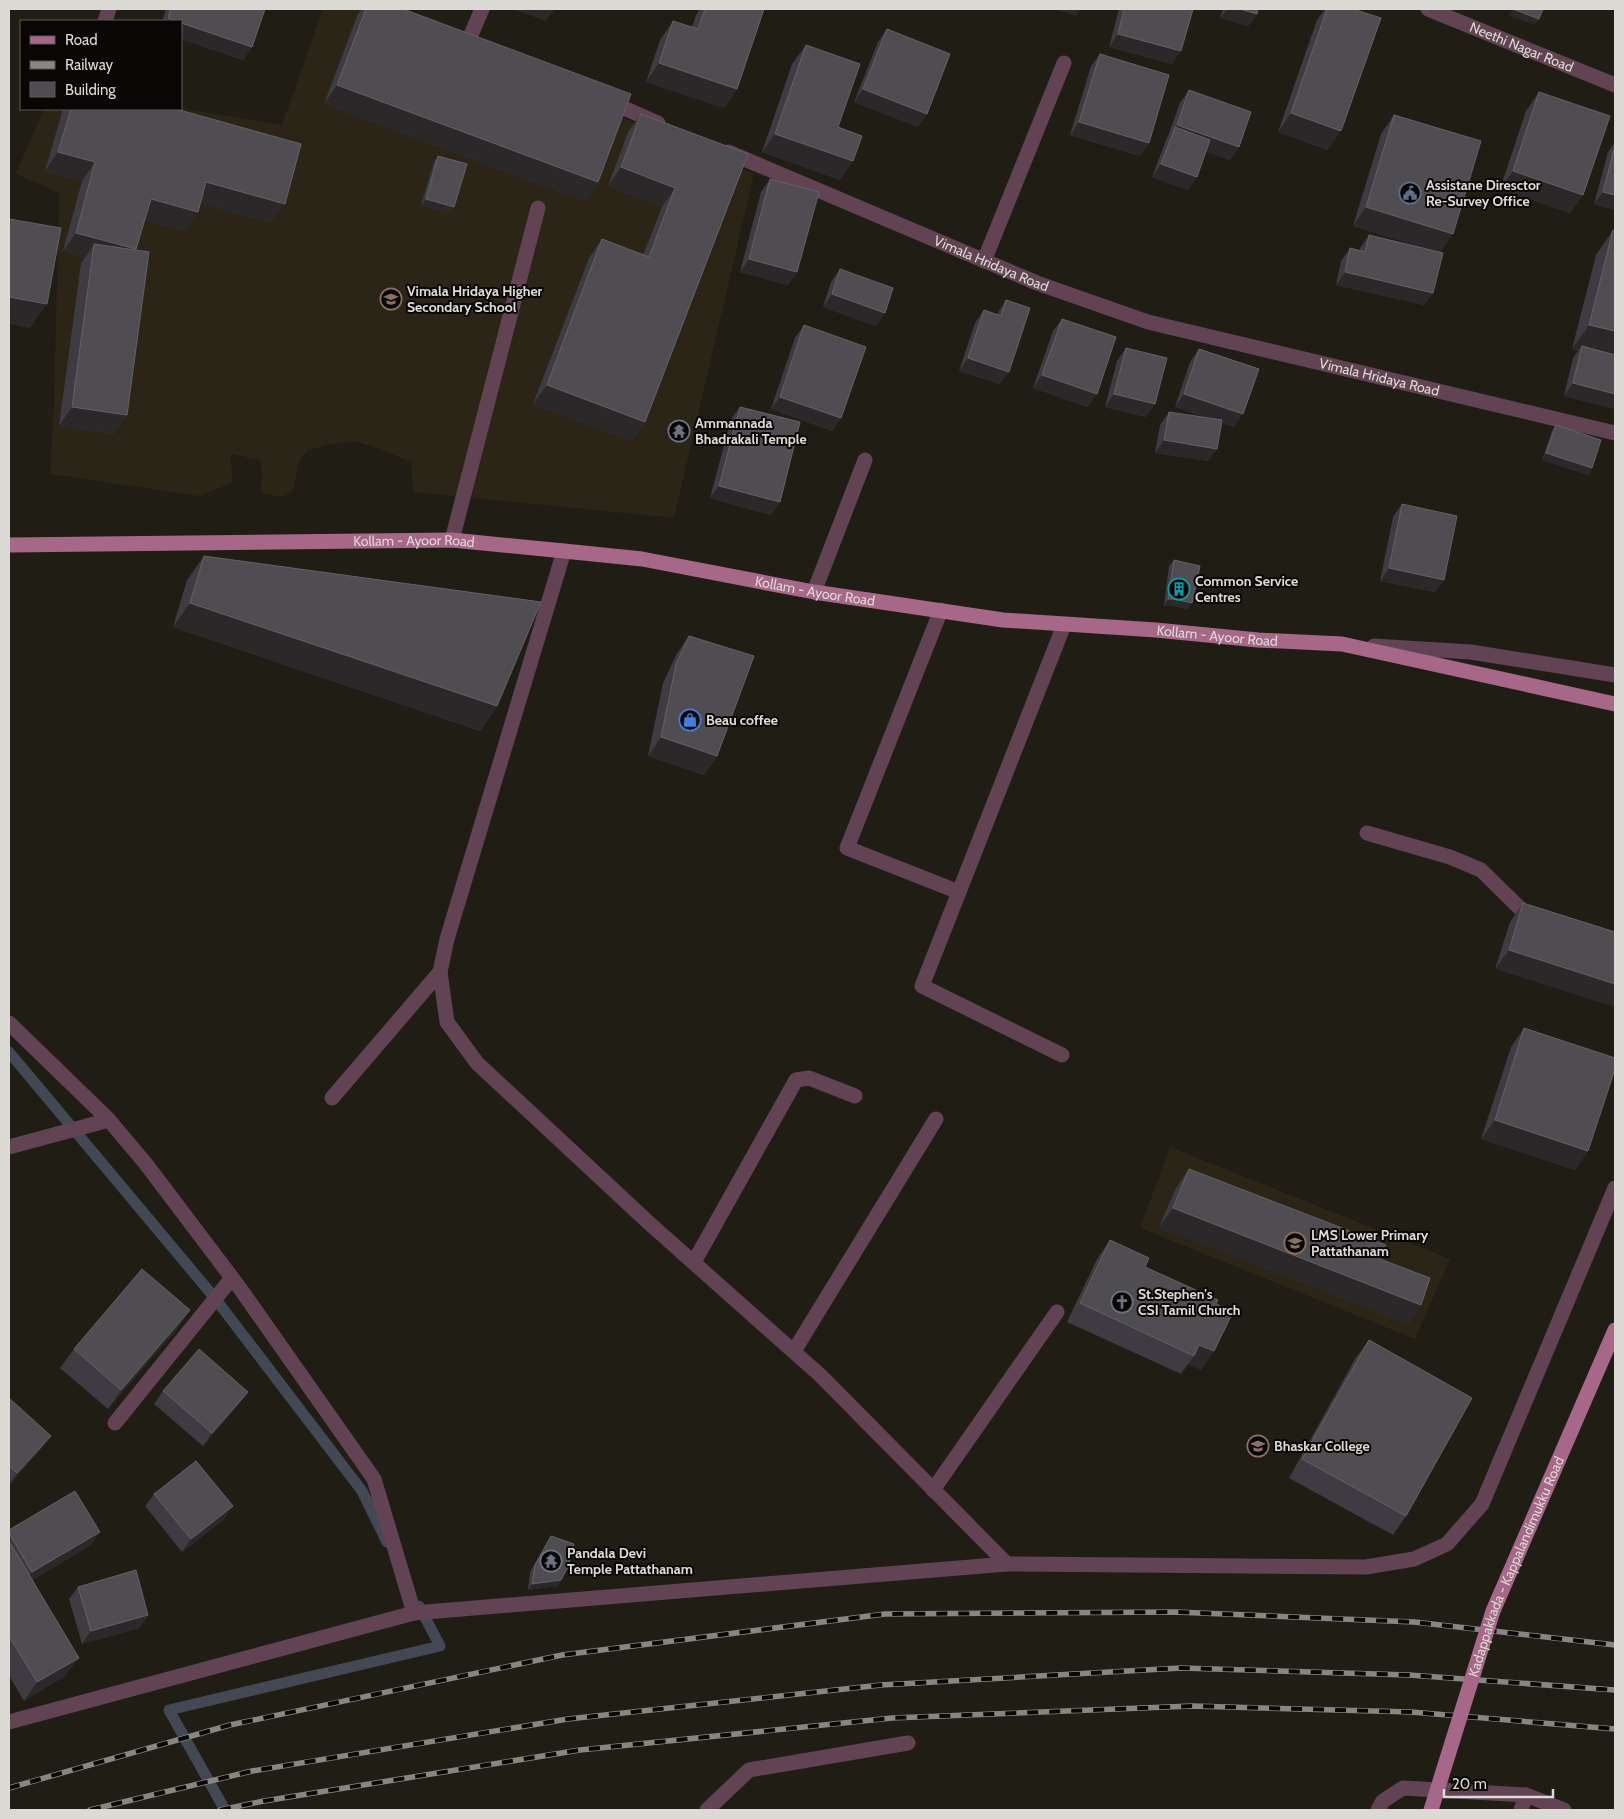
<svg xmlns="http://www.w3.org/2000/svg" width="1624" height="1819" viewBox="0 0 1624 1819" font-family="Cabin,sans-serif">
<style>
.built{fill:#2a2517}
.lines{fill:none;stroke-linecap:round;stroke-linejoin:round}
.stream{stroke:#434855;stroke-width:11}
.minor{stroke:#624353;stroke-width:15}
.major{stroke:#a66789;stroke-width:15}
.rail-casing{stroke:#888680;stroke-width:5.5}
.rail{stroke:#080705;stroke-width:4;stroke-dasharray:11;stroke-linecap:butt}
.major-bridge{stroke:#a66789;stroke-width:15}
.wall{fill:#3e3b42}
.shaded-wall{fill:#2b2829}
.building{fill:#4f4c52;stroke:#656266}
.labels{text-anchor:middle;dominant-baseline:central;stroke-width:4;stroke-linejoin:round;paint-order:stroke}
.street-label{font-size:14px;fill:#dcdad5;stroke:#080705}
.poi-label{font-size:14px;font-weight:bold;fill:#dcdad5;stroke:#080705;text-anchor:start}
</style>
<rect width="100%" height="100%" fill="#201d15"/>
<path class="built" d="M323,9H370L754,174L674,518L413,492L411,462L380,449L358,442L334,443L308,450L299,461L293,490L283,497L261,493L262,471L260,460L231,454L232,483L199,496L50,474L54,405L59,193L16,174L44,109L181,108L282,125Z
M1170,1147L1450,1259L1415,1339L1140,1228Z"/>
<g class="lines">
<path class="stream" d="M9,1052L214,1297L362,1491L387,1542
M225,1810L169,1710L440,1646L419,1606"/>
<g class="minor">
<path id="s1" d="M1428,9L1615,85"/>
<path d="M105,21L109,9"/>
<path d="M468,42L482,9"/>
<path d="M608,101L658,123"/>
<path id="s2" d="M728,152L1037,283L1148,322L1615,433"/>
<path d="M984,261L1064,63"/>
<path d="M452,540L538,208"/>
<path d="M564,551L447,939L440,972L447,1022L477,1063L649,1223L820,1375L1007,1564"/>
<path d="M814,592L865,460"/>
<path d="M941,610L847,848L959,892"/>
<path d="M1374,646L1471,652L1615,675"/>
<path d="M1367,833L1450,857L1481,870L1533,921"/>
<path d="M9,1023L109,1120L146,1164L239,1287L374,1479L414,1613"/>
<path d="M1062,1055L922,986L1064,625"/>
<path d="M332,1098L440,972"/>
<path d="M9,1147L109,1120"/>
<path d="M694,1262L796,1080L809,1078L855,1096"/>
<path d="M794,1351L936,1119"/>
<path d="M115,1423L232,1278"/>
<path d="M933,1490L1057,1312"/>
<path d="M9,1722L414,1613L1007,1564L1366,1567L1414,1559L1447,1544L1482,1504L1615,1188"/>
<path d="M1526,1795L1564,1810"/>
<path d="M707,1810L749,1770L908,1743"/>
<path d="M1378,1810L1383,1801L1403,1788L1526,1795L1521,1810"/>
</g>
<path class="major" id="s3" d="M9,545L452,540L564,551L642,559L814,592L1003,620L1156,630L1258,640L1342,644L1615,704"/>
<g class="rail-casing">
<path id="rail" d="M9,1788L230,1725L562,1655L885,1614L1176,1612L1414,1622L1615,1645
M90,1810L252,1771L568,1719L881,1685L1181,1668L1409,1675L1615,1690
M220,1810L264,1801L580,1750L892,1718L1192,1706L1411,1712L1615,1729"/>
</g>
<use href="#rail" class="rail"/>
<path class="major-bridge" id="s4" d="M1431,1810L1493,1611L1615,1330"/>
</g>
<path class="wall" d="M166,9H265L252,47L243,60L181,39V21H162Z
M362,9H403L598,182L585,201L324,104L357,16Z
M700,9H764L737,89L724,108L646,82L660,40L673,21L692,27L696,15Z
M1119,9H1193L1172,64L1109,47Z
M1223,9H1258L1257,14L1248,26L1220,18Z
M1325,9H1353L1328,150L1278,132L1317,20Z
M887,29L918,127L854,102L878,42Z
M806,45L838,127L840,180L762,152L792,64Z
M1100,54L1140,156L1070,135L1091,66Z
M1189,90L1239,147L1230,160L1206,151L1188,190L1152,177L1166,140L1168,136L1180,103Z
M1539,92L1583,195L1570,213L1500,189L1526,111Z
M63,109H176L271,223L200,203L198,212L185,231L145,220L136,250L127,415L114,434L59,426L81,263L85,258L63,251L82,181L45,171Z
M641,114L748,154L645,422L632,441L533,404L589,258L602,239L643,255L662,207L608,186L628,132Z
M1394,115L1440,252L1433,293L1424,305L1336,285L1341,261L1350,248L1359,251L1360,248L1369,235L1427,249L1353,226L1381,134Z
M1615,142V210L1594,204L1608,152Z
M438,156L449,214L421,205L434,162Z
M770,179L797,272L788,285L740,272L761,192Z
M1613,230L1615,231V409L1564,396L1573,358L1578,351L1572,349L1596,255Z
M840,269L876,326L823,307L831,282Z
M1006,300L1000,384L959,371L975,323L984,310L997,314Z
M1062,319L1088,407L1033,388L1053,331Z
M804,325L841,418L832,431L771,409L795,338Z
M1126,348L1146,417L1105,407L1117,361Z
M1199,349L1234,427L1222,423L1217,449L1208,461L1155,453L1160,425L1169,412L1207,418L1175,407L1190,362Z
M740,407L780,502L771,515L710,498L731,419Z
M1556,425L1592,468L1588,475L1542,460L1552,431Z
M1402,504L1444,580L1435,592L1380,581L1393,517Z
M204,556L497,706L480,731L173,627L187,580Z
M1174,560L1192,603L1187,609L1170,605L1164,606L1169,566Z
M689,636L717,756L704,775L648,756L663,683L676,655Z
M1523,903L1615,932L1495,969L1510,922Z
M1524,1028L1588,1151L1575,1170L1481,1139L1511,1047Z
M1189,1169L1380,1259L1421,1305L1408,1324L1159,1227L1176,1188Z
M1110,1240L1145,1267L1216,1304L1201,1370L1188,1364L1181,1374L1067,1322L1097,1259Z
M190,1310L177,1329L108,1409L60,1368L74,1349Z
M1369,1340L1406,1516L1393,1535L1289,1478L1355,1359Z
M163,1391L248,1392L239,1404L203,1446L154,1404Z
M9,1398L42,1448L9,1485Z
M154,1494L233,1506L224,1519L182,1552L145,1506Z
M9,1530L100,1532L91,1545L32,1580L65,1676L24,1701L9,1676Z
M551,1536L561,1580L557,1586L528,1590L530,1572Z
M78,1587L148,1615L139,1628L82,1644L69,1599Z"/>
<path class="shaded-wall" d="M512,9H555L546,21Z
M1055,9H1081L1076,16Z
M1227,9H1240L1257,14L1248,26L1220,18Z
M1513,9L1539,19L1535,25L1508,15Z
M168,18L176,21H166Z
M181,23L252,47L243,60L181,39Z
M1118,34L1181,51L1172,64L1109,47Z
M659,63L737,89L724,108L646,82Z
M337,85L598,182L585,201L324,104Z
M863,89L927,114L918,127L854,102Z
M1291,113L1341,131L1328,150L1278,132Z
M1079,122L1149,143L1140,156L1070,135Z
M1177,125L1239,147L1230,160L1170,139L1174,128Z
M775,134L853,161L840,180L762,152Z
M58,152L95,162L82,181L45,171Z
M1161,164L1197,177L1188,190L1152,177Z
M621,167L675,188L662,207L608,186Z
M1513,171L1583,195L1570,213L1500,189Z
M206,182L285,204L271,223L193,201Z
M1603,192L1615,195V210L1594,204Z
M151,199L198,212L185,231L137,218Z
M426,199L454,207L449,214L421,205Z
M1366,207L1453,234L1440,253L1353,226Z
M76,233L136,249L123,268L94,244L85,258L63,251Z
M749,259L797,272L788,285L740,272Z
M1345,272L1433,293L1424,305L1336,285Z
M832,294L885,313L876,326L823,307Z
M9,297L47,304L30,328L9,324Z
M1589,325L1615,331V356L1582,346L1578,351L1572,349Z
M968,358L1009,372L1000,384L959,371Z
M1042,375L1097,394L1088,407L1033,388Z
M1573,383L1615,394V409L1564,396Z
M547,385L645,422L632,441L533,404Z
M1114,394L1155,404L1146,417L1105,407Z
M1184,394L1243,414L1234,427L1175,407Z
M780,397L841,418L832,431L771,409Z
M72,407L127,415L114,434L59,426Z
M1164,440L1217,449L1208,461L1155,453Z
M1546,453L1592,468L1588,475L1542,460Z
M719,486L780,502L771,515L710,498Z
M1389,568L1444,580L1435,592L1380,581Z
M1168,599H1174L1192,603L1187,609L1170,605L1164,606Z
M190,603L497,706L480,731L173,627Z
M661,737L717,756L704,775L648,756Z
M1509,950L1615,984V1007L1495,969Z
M1495,1120L1588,1151L1575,1170L1481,1139Z
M1173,1208L1421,1305L1408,1324L1159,1227Z
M190,1310L177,1329L108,1409L121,1390Z
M1199,1345L1214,1351L1201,1370L1188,1364L1194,1356Z
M248,1392L239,1404L203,1446L212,1433Z
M51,1436L42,1448L9,1485L17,1473Z
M233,1506L224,1519L182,1552L191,1539Z
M100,1532L91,1545L23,1585L32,1572Z
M561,1580L557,1586L528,1590L532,1584Z
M148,1615L139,1628L82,1644L91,1631Z
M79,1658L65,1676L24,1701L37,1682Z"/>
<path class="building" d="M171,9H265L252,47L181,23V21H176L168,18Z
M366,9H403L631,94L598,182L337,85Z
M705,9H764L737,89L659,63L673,21L698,29Z
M1124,9H1193L1181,51L1118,34Z
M1240,9H1258L1257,14Z
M1327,9H1353L1381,18L1341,131L1291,113Z
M1513,9H1543L1539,19Z
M887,29L950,54L927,114L863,89Z
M806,45L860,64L838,127L862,136L853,161L775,134Z
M1100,54L1169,75L1149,143L1079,122Z
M1189,90L1251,112L1239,147L1177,125Z
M1539,92L1610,116L1583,195L1513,171Z
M71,109H176L301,144L285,204L206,182L198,212L151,199L136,249L76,233L95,162L58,152Z
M641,114L748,154L645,422L547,385L602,239L649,257L675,188L621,167Z
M1394,115L1481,141L1453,234L1366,207Z
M1175,127L1210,140L1197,177L1161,164Z
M1615,146V195L1603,192Z
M438,156L467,164L454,207L426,199Z
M770,179L819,192L797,272L749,259Z
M9,219L61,228L47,304L9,297Z
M1613,230L1615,231V331L1589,325Z
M1369,235L1443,253L1433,293L1345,272L1350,248L1365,252Z
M94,244L149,252L127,415L72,407Z
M840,269L893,288L885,313L832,294Z
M1006,300L1030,308L1009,372L968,358L984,310L1001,316Z
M1062,319L1116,337L1097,394L1042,375Z
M804,325L866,347L841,418L780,397Z
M1582,346L1615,355V394L1573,383Z
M1126,348L1167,358L1155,404L1114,394Z
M1199,349L1259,369L1243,414L1184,394Z
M740,407L800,422L780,502L719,486Z
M1169,412L1222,420L1217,449L1164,440Z
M1556,425L1601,440L1592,468L1546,453Z
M1402,504L1457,516L1444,580L1389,568Z
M204,556L541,602L497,706L190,603Z
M1174,560L1200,566L1192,603L1174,599H1168Z
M689,636L754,656L717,756L661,737L676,664Z
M1523,903L1615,932V984L1509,950Z
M1524,1028L1615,1058V1069L1588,1151L1495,1120Z
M1189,1169L1386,1245L1380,1259L1430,1278L1421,1305L1173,1208Z
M1110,1240L1149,1258L1145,1267L1218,1300L1216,1304L1233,1312L1214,1351L1199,1345L1194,1356L1080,1303Z
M142,1269L190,1310L121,1390L74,1349Z
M1369,1340L1472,1398L1406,1516L1302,1459Z
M199,1349L248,1392L212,1433L163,1391Z
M9,1398L51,1436L17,1473L9,1466Z
M196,1461L233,1506L191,1539L154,1494Z
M75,1491L100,1532L32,1572L9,1533V1530Z
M551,1536L574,1544L568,1567L561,1580L532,1584L535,1565Z
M10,1543L79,1658L37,1682L9,1636V1544Z
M136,1570L148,1615L91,1631L78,1587Z"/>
<defs>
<g id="civic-ring" transform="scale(1.125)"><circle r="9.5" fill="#080705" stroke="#5c6f8a" stroke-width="1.5"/><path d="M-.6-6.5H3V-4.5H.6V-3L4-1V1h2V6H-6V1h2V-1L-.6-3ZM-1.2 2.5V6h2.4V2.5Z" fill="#5c6f8a"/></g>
<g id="school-ring" transform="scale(1.125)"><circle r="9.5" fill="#080705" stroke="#8d6e63" stroke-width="1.5"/><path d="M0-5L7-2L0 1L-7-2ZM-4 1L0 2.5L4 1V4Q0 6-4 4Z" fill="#8d6e63"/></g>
<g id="temple-ring" transform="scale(1.125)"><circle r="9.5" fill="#080705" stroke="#6b7280" stroke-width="1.5"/><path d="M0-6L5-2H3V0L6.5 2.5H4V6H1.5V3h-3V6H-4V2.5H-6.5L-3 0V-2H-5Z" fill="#6b7280"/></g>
<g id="building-ring" transform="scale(1.125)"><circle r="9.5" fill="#080705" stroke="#0f9aa8" stroke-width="1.5"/><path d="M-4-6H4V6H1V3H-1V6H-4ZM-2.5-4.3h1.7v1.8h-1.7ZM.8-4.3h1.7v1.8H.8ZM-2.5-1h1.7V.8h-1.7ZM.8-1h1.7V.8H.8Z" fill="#0f9aa8"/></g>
<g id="shop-ring" transform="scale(1.125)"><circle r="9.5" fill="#080705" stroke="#3f7fe0" stroke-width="1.5"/><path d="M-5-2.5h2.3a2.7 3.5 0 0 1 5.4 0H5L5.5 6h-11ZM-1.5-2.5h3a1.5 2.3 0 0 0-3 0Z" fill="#3f7fe0"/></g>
<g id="church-ring" transform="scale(1.125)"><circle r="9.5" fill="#080705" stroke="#6b7280" stroke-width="1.5"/><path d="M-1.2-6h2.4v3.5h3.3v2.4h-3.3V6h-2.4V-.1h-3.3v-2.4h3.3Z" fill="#6b7280"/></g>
<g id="university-ring" transform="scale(1.125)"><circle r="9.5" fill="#080705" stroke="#8d6e63" stroke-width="1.5"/><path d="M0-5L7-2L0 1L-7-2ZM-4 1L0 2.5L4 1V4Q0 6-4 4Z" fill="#8d6e63"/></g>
</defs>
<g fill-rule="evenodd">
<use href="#civic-ring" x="1410" y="193"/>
<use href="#school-ring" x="391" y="299"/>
<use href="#temple-ring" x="679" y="431"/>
<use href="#building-ring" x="1179" y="589"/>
<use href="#shop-ring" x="690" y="720"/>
<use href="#school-ring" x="1295" y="1243"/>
<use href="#church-ring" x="1122" y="1302"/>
<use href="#university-ring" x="1258" y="1446"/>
<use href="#temple-ring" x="551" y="1561"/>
</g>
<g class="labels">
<g class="street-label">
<text stroke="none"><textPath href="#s1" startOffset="101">Neethi Nagar Road</textPath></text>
<text stroke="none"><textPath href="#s2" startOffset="286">Vimala Hridaya Road</textPath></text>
<text stroke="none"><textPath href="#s2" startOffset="691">Vimala Hridaya Road</textPath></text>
<text stroke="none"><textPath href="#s3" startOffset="405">Kollam - Ayoor Road</textPath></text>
<text stroke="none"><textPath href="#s3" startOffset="810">Kollam - Ayoor Road</textPath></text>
<text stroke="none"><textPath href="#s3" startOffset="1215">Kollam - Ayoor Road</textPath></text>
<text stroke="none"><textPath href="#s4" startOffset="258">Kadappakkada - Kappalandimukku Road</textPath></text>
</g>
<g class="poi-label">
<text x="1426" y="185">Assistane Diresctor<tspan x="1426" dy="16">Re-Survey Office</tspan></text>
<text x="407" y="291">Vimala Hridaya Higher<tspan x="407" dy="16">Secondary School</tspan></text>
<text x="695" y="423">Ammannada<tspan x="695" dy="16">Bhadrakali Temple</tspan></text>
<text x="1195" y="581">Common Service<tspan x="1195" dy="16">Centres</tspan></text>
<text x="706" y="720">Beau coffee</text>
<text x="1311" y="1235">LMS Lower Primary<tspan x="1311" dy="16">Pattathanam</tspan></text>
<text x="1138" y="1294">St.Stephen's<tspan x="1138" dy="16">CSI Tamil Church</tspan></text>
<text x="1274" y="1446">Bhaskar College</text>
<text x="567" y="1553">Pandala Devi<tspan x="567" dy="16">Temple Pattathanam</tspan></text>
</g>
</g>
<rect width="1624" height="1819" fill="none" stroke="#dcdad5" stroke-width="20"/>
<rect x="20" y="20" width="162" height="90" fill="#080705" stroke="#5d5b58"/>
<rect x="30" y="36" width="25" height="8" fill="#a66789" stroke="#5d5b58"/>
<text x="65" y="45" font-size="15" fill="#dcdad5">Road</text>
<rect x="30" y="61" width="25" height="8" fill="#888680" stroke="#5d5b58"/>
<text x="65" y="70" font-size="15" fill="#dcdad5">Railway</text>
<rect x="30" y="82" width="25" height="15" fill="#4f4c52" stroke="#5d5b58"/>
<text x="65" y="95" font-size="15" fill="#dcdad5">Building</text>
<path d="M1444 1789v8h109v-8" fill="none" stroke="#dcdad5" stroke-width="2.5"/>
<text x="1452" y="1789" font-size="15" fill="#dcdad5" stroke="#080705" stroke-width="4" paint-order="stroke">20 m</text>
</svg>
